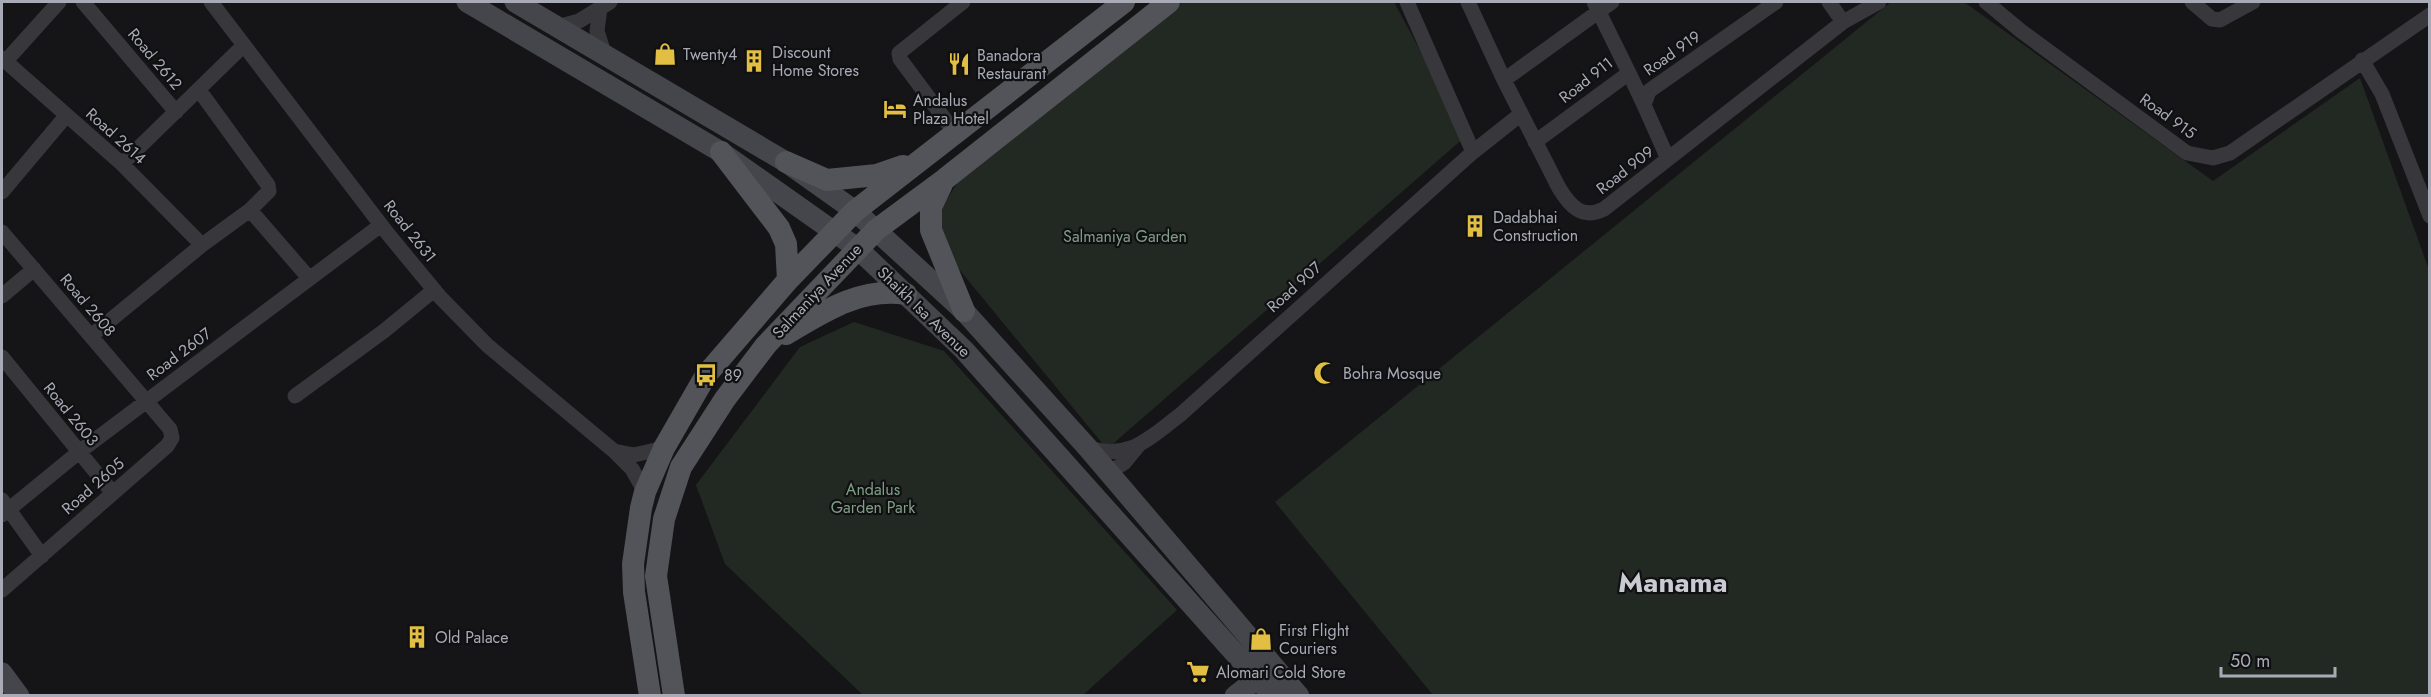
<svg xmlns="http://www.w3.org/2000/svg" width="2431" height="697" viewBox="0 0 2431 697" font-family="Jost,sans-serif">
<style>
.green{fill:#222923}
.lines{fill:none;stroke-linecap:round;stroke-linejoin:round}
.street{stroke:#37373c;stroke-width:15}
.secondary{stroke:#45464b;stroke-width:21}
.primary{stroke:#53545a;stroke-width:22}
.labels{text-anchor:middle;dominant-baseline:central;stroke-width:4.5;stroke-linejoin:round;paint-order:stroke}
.poi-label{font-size:16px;fill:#a8abb6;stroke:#101012;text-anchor:start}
.street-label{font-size:16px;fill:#a8abb6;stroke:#101012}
.park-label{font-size:16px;fill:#819f86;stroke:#101012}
.town-label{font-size:28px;font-weight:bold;fill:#c9cad2;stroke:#101012}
</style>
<rect width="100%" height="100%" fill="#151517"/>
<path class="green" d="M1183,2H1394L1466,136L1107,449L953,262L943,236L939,211L960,179Z
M1891,2H1964L2213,181L2360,78L2429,270V695H1433L1275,502Z
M854,322L944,351L1177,610L1083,695H863L725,564L696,485L800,347Z"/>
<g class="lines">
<path class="street" d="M83,2L176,112
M211,2L388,234L440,297L487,345L614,451L632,469L645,492
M1407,2L1473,152
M1468,2L1504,80L1559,188C1570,206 1582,220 1604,209L1843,22L1879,2
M1829,2L1843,22
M1986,2L2021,31L2187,153L2213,158L2230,153L2430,15
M2192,2L2212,19L2220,20L2253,2
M600,8L597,31L605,56
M557,27L579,21L610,2
M2,58L122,164L202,245
M2362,60L2382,94L2430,216
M5,62L59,2
M1629,73L1644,105
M1504,80L1612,2
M955,133L900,59L899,53L963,2
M1535,142L1629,73L1594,2
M1668,159L1644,105L1649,91L1776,2
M122,164L244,45
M2,192L66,116
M250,210L309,278
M2,232L170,429L172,438L167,446L2,590
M2,296L34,269
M91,336L202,245L250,210L269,191L268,185L199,90
M2,357L112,492
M295,396L384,331L434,290
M1087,447C1128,462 1149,438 1180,415L1473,152L1521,114
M614,451L634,455L664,448
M1108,473L1124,463L1138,446
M2,500L42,556
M2,515L79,452L381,225"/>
<path class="secondary" d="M467,2L721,152L857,248L964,350L1273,696
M515,2L786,162L855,211L964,311L991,341L1087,447L1299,696
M2,673L19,696
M1235,696L1262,675L1269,672"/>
<path class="primary" d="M721,152L779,228L786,244L788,280
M786,162L827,180L877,175L903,166
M942,184L931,207V230L964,311
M786,334C823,312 860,287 906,294
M650,696L634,592L633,564L641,508L645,492L664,448L706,375L788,280L855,211L1124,2
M674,696L656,576L664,519L681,467L725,399L766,345L876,230L945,179L1169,2"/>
</g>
<defs>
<g id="shop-bare" transform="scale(1.8)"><path d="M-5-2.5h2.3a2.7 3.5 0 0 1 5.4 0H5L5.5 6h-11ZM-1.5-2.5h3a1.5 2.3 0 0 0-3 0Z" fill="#e2be42" stroke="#101012" stroke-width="2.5" paint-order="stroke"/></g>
<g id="building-bare" transform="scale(1.8)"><path d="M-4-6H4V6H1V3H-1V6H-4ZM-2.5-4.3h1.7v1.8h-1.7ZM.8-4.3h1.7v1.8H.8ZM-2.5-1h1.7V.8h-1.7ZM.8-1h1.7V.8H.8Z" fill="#e2be42" stroke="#101012" stroke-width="2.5" paint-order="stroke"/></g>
<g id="restaurant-bare" transform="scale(1.8)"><path d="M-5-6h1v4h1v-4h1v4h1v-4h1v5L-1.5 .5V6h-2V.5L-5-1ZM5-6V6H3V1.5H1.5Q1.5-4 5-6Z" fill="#e2be42" stroke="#101012" stroke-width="2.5" paint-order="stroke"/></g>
<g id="hotel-bare" transform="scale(1.8)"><path d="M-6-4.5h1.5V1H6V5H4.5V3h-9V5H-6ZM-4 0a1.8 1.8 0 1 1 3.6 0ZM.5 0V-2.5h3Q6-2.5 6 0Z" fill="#e2be42" stroke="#101012" stroke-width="2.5" paint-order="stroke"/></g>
<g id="mosque-bare" transform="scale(1.8)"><path d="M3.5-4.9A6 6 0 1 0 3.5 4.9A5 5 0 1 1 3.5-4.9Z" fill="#e2be42" stroke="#101012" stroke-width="2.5" paint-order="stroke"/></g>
<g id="bus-bare" transform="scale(1.8)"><path d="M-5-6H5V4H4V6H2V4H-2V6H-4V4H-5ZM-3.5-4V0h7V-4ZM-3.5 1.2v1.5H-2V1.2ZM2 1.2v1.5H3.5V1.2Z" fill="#e2be42" stroke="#101012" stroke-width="2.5" paint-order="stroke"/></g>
<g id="supermarket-bare" transform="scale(1.8)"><path d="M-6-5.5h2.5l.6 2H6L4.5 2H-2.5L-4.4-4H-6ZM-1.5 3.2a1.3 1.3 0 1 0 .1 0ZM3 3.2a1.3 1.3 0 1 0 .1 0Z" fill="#e2be42" stroke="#101012" stroke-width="2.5" paint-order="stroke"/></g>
</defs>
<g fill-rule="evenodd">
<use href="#shop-bare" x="665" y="54"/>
<use href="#building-bare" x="754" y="61"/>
<use href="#restaurant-bare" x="959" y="64"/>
<use href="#hotel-bare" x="895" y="109"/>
<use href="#building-bare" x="1475" y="226"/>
<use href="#mosque-bare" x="1325" y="373"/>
<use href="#bus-bare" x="706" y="375"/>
<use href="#building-bare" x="417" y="637"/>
<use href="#shop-bare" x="1261" y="639"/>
<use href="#supermarket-bare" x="1198" y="672"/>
</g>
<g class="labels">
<g class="poi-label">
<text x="772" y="52">Discount<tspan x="772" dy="18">Home Stores</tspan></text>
<text x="683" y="54">Twenty4</text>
<text x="977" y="55">Banadora<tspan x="977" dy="18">Restaurant</tspan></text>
<text x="913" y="100">Andalus<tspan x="913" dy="18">Plaza Hotel</tspan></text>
<text x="1493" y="217">Dadabhai<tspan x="1493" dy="18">Construction</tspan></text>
<text x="1343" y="373">Bohra Mosque</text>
<text x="724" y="375">89</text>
<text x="1279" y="630">First Flight<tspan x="1279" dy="18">Couriers</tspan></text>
<text x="435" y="637">Old Palace</text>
<text x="1216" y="672">Alomari Cold Store</text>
</g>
<g class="street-label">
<text transform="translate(1672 53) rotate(-35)">Road 919</text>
<text transform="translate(155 59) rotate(50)">Road 2612</text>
<text transform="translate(1586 80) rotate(-38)">Road 911</text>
<text transform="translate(2168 116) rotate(36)">Road 915</text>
<text transform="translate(116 136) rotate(42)">Road 2614</text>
<text transform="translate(1625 170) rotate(-38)">Road 909</text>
<text transform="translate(410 231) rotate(52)">Road 2631</text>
<text transform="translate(1294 287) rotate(-42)">Road 907</text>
<text transform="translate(817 291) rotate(-47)">Salmaniya Avenue</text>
<text transform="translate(88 305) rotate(50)">Road 2608</text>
<text transform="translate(924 312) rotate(44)">Shaikh Isa Avenue</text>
<text transform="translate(179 354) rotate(-37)">Road 2607</text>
<text transform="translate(71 414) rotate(51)">Road 2603</text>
<text transform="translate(93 486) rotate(-41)">Road 2605</text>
</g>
<g class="park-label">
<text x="1125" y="236">Salmaniya Garden</text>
<text x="873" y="489">Andalus<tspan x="873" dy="18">Garden Park</tspan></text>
</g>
<g class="town-label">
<text x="1673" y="582">Manama</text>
</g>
</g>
<rect width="2431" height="697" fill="none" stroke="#a8abb6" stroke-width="6"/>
<path d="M2221 667v9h114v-9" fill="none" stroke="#a8abb6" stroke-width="3"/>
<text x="2230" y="667" font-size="18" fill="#a8abb6" stroke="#101012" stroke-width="4.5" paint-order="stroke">50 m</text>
</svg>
